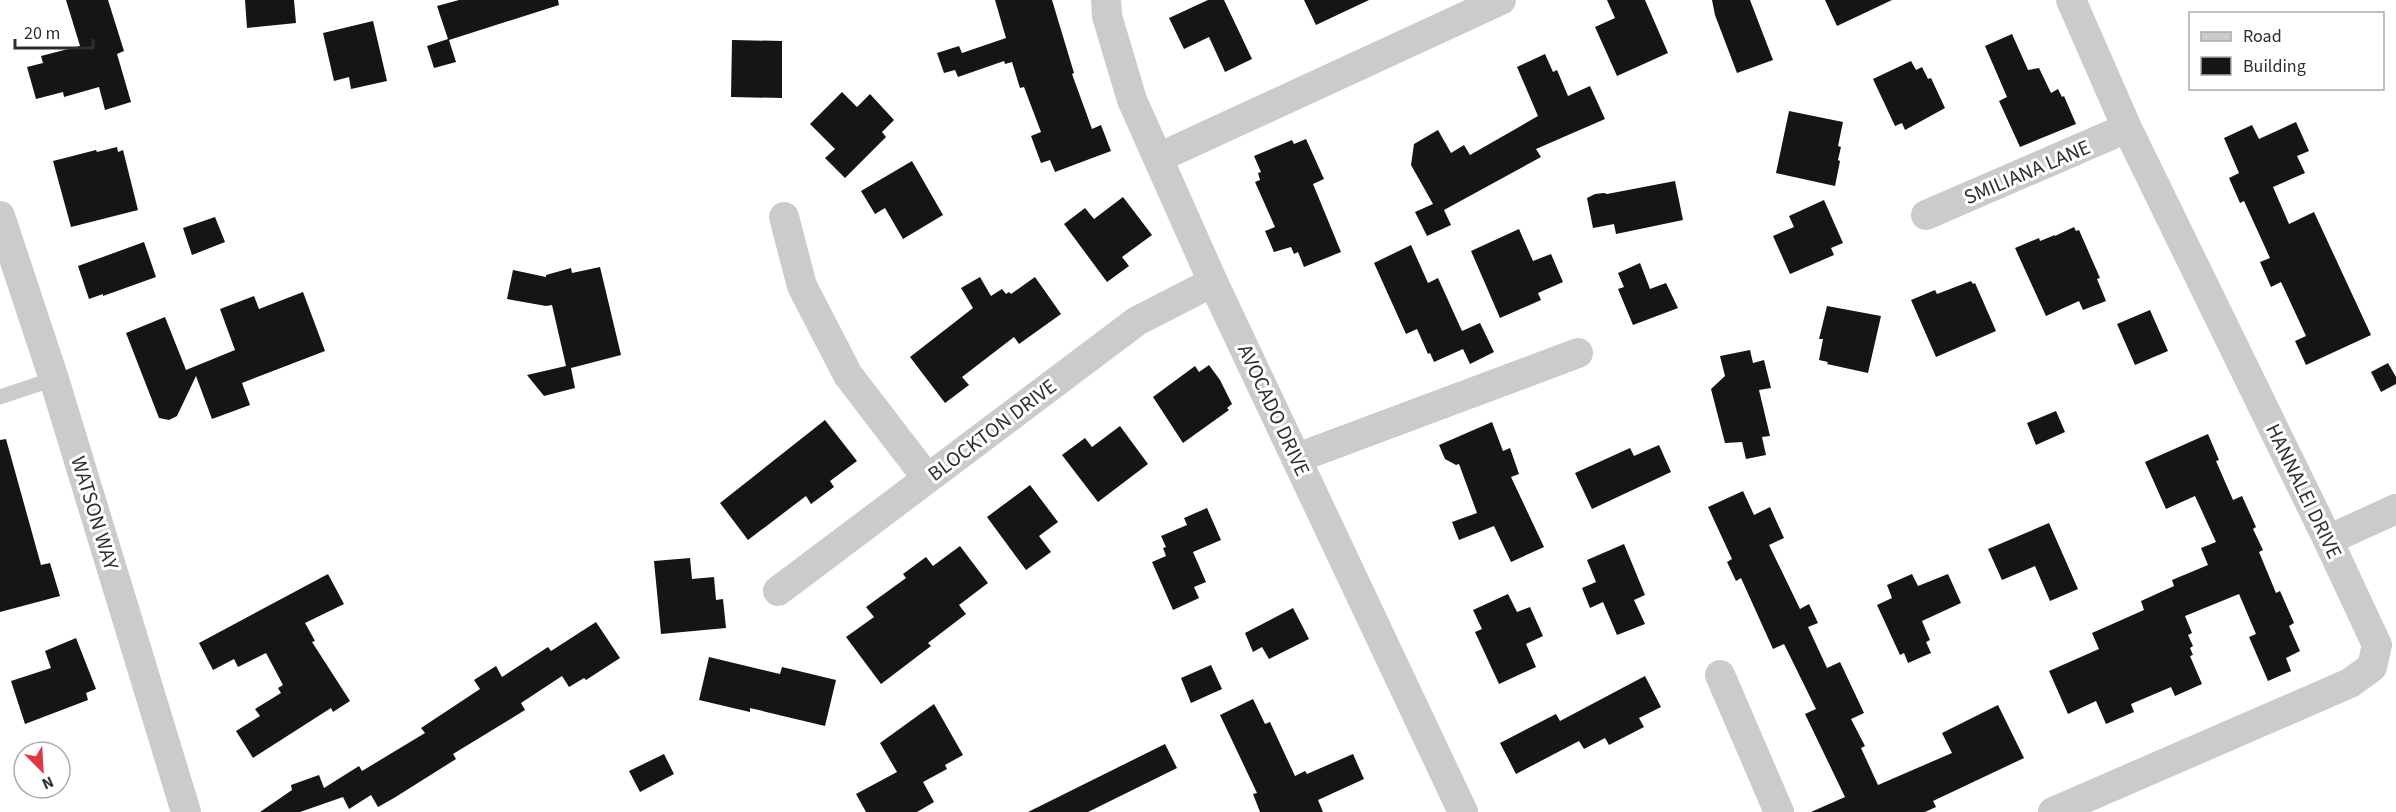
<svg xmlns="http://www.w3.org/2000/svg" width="2396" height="812" viewBox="0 0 2396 812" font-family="'Source Sans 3',sans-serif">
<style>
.building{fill:#151515}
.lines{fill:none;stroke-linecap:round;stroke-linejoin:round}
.lane{stroke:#cbcbcb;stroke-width:15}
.street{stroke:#cbcbcb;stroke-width:30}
.labels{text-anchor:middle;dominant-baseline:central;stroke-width:6;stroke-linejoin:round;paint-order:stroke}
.street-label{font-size:21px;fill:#2e2e2e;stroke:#fff}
</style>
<rect width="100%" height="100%" fill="#fff"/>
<path class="building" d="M66,0H108L124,51L117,54L131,102L105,110L99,87L64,97L63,92L36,99L27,67L43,63L41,56L80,46Z
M245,0H294L296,23L247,28Z
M459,0H558L559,5L449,40L456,62L434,68L427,46L448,39L437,6Z
M995,0H1052L1074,73L1072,74L1092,129L1101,125L1111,151L1055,172L1050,160L1041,163L1031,136L1041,132L1024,87L1020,88L1012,62L1005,64L1004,61L958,77L955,70L944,73L937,53L959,46L962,53L1006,38Z
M1208,0H1224L1252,59L1225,72L1209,37L1184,49L1169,18Z
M1304,0H1369L1316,25Z
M1607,0H1645L1668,53L1617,76L1595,27L1615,18Z
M1712,0H1750L1773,60L1737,73L1715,15Z
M1825,0H1892L1837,26Z
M373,21L387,81L351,89L349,77L334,81L323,33Z
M2012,34L2028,70L2039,68L2051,93L2058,89L2062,97L2064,96L2076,124L2020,147L1999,101L2007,97L1985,46Z
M732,40L782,41V98L731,97Z
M1545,54L1553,72L1557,70L1568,96L1590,86L1605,119L1536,149L1541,157L1444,210L1451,225L1427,236L1415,212L1433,204L1411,165L1414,144L1438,130L1451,153L1464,145L1470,155L1538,116L1517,67Z
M1911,61L1916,70L1922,67L1928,79L1931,78L1945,108L1905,130L1902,123L1895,126L1873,79Z
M842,92L857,107L870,94L894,120L882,132L886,137L845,178L825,158L835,149L810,124Z
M1789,111L1843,122L1838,146L1841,147L1838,160L1840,161L1835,186L1776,173Z
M2296,122L2309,151L2297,156L2305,173L2273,187L2289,224L2314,212L2371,335L2306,365L2295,341L2306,336L2281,282L2271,287L2260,262L2270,258L2244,201L2240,203L2229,178L2239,173L2224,138L2252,125L2259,139Z
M1306,139L1324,179L1313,184L1341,252L1304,267L1298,252L1294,254L1291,247L1274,252L1265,231L1275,227L1255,182L1260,180L1258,173L1261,172L1254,156L1292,140L1294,144Z
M117,147L118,152L123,150L138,210L71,227L53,161L96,150L97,152Z
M912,161L943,215L903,239L885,208L875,214L861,191Z
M1675,181L1683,220L1616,234L1614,224L1593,228L1587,198L1595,194L1604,193L1607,194Z
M1123,197L1152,235L1122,257L1129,266L1107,282L1064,224L1085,208L1094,219Z
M1824,200L1843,243L1831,248L1834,255L1790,274L1773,236L1794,227L1789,216Z
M215,217L225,242L192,255L183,228Z
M2074,227L2076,231L2079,230L2100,278L2097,279L2106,301L2083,310L2079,301L2046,316L2015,248L2039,238L2040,241L2055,235V236Z
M1519,229L1533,261L1551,254L1563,282L1538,293L1541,300L1500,318L1471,251Z
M144,242L156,277L103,296V294L89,299L78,266Z
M1411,245L1428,283L1438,278L1462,331L1480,323L1494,352L1470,364L1463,349L1434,362L1430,353L1428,354L1417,329L1406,334L1374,263Z
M1640,263L1650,289L1666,283L1678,308L1633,325L1618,289L1624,287L1618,273Z
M600,267L621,355L571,368L575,388L544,396L527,375L566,366L552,305L546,306L507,299L513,270L546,277V275L571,268L572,273Z
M980,277L991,296L1002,289L1006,294L1009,292L1011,294L1035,277L1061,314L1019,344L1014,337L962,377L969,385L945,403L910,357L973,308L961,288Z
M1971,281L1973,284L1975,283L1996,331L1936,357L1911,300L1935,290L1937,294Z
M303,292L325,351L242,383L250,405L212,419L196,376L177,416L169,420L159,418L126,333L165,317L186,370L235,350L220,309L254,296L259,309Z
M1827,306L1881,316L1868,373L1827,364L1828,362L1819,360L1823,339H1819Z
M2150,310L2168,351L2135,365L2117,324Z
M1750,350L1753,363L1764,360L1771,388L1759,390L1770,436L1762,437L1766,455L1746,459L1742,442L1725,443L1711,389L1725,376L1720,356Z
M2388,363L2396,377V384L2381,392L2371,372Z
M1209,365L1220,380L1232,404L1227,408L1229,410L1183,443L1153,397L1195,366L1199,372Z
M2056,411L2065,432L2036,445L2027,423Z
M825,420L857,461L830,481L834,487L811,504L806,496L748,540L720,503Z
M1492,422L1503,451L1510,448L1519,474L1511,477L1544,547L1511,562L1494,526L1459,540L1452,522L1477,513L1459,464L1456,465L1445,459L1439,445Z
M1120,426L1148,464L1098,502L1062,455L1085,438L1092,447Z
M2208,434L2219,460L2216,461L2233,500L2242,496L2256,527L2253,529L2263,550L2259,552L2276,593L2280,591L2294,623L2289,626L2300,651L2286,658L2291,671L2268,681L2249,637L2256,634L2239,594L2185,616L2192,633L2188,635L2193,646L2190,648L2193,655L2190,656L2202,684L2175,696L2171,687L2131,704L2134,712L2106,724L2096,701L2068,714L2049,671L2099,649L2092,633L2144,610L2141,601L2174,586L2172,580L2208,565L2201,548L2216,542L2195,496L2166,509L2145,462Z
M6,439L41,565L50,563L60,596L0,612V440Z
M1659,445L1671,472L1592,509L1575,473L1630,448L1634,456Z
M1030,485L1058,522L1039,536L1051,552L1026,570L987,517Z
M1743,491L1754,515L1770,507L1784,538L1769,545L1800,609L1809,604L1818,623L1808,627L1827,668L1840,662L1864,713L1851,719L1865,746L1861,748L1878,785L1952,753L1942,733L1998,705L2024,758L1933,801L1936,807L1925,812H1811L1845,797L1805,714L1816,709L1784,644L1773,649L1741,578L1736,581L1727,562L1732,559L1708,507Z
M1207,508L1221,540L1193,552L1206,582L1194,587L1199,598L1173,610L1152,562L1166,556L1163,548L1166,547L1161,536L1187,525L1184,518Z
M2049,523L2078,589L2050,601L2035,566L2002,580L1988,549Z
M1624,544L1645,595L1634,600L1645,624L1617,635L1603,602L1590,608L1582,588L1596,582L1587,560Z
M960,546L988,583L959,605L966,614L928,643L931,646L881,684L846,637L874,617L866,607L906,578L903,574L926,557L933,566Z
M690,558L692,579L714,577L716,600L723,599L726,628L661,634L654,561Z
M328,574L344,604L305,623L315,641L312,642L350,701L333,712L331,708L253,758L236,731L260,716L255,709L281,693L278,688L283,685L266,653L238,667L234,659L213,670L199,643Z
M1912,574L1918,586L1948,574L1961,603L1922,621L1930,640L1926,642L1931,653L1908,663L1904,653L1900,655L1877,605L1892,598L1887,585Z
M1508,594L1517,612L1530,607L1543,636L1526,644L1536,667L1499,684L1475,632L1482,629L1473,610Z
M1293,608L1309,639L1269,659L1262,647L1253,652L1245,633Z
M596,622L620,658L586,680L584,678L569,687L562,676L521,703L525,710L453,754L456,759L394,798L378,807L371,795L349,809L343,797L300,812H260L292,790L291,785L319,775L324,788L359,766L362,771L425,733L421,728L480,689L474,680L496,666L502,677L548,647L551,651Z
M76,638L96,689L86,693L88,700L25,724L11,681L51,668L45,651Z
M709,657L780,674L782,667L836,680L825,726L750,708V712L699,700Z
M1211,665L1222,689L1191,703L1181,678Z
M1645,676L1661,707L1639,718L1644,727L1609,745L1605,738L1584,749L1579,741L1516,774L1500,743L1556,714L1560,721Z
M1253,699L1265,724L1270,722L1295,776L1305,771L1307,774L1353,754L1364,779L1318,800L1323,812H1260L1253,794L1257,793L1220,715Z
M934,704L963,755L945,765L947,769L923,782L934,802L917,812H866L856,794L897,772L880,743Z
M1165,744L1177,768L1088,812H1028Z
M664,754L674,774L640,792L629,771Z"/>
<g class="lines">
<path class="lane" d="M0,397L54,379"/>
<path class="street" d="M1106,0L1107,16L1132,100L1213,282L1463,812
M1158,158L1501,0
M1926,215L2127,128
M0,216L54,379L186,812
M784,217L802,286L848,375L927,478
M1297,458L1578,353
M2328,540L2396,509
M778,591L1137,321L1213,282
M1720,675L1779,812
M2053,812L2350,683L2372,667L2377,645L2328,540L2127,128L2071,0"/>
</g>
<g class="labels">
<g class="street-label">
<text transform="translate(2027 172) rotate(-23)">SMILIANA LANE</text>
<text transform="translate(1274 410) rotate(65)">AVOCADO DRIVE</text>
<text transform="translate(992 430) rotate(-37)">BLOCKTON DRIVE</text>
<text transform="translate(2304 491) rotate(64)">HANNALEI DRIVE</text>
<text transform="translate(95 513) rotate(73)">WATSON WAY</text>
</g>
</g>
<rect x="2189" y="12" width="195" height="78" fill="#ffffff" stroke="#ababab" stroke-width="1.5"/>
<rect x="2201" y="32" width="30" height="9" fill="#cbcbcb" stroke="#ababab" stroke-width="1.5"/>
<text x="2243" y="42" font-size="18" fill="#2e2e2e">Road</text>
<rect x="2201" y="57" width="30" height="18" fill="#151515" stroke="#ababab" stroke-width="1.5"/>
<text x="2243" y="72" font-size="18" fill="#2e2e2e">Building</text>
<g transform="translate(42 770) rotate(156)"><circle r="28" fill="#ffffff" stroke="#ababab" stroke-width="1.5"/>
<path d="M0-4.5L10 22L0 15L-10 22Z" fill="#e03645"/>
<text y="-9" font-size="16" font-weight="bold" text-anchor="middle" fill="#2e2e2e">N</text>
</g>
<path d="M15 39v9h78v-9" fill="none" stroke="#2e2e2e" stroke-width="3"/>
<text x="24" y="39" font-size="18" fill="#2e2e2e" stroke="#ffffff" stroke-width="4.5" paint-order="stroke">20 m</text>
</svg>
